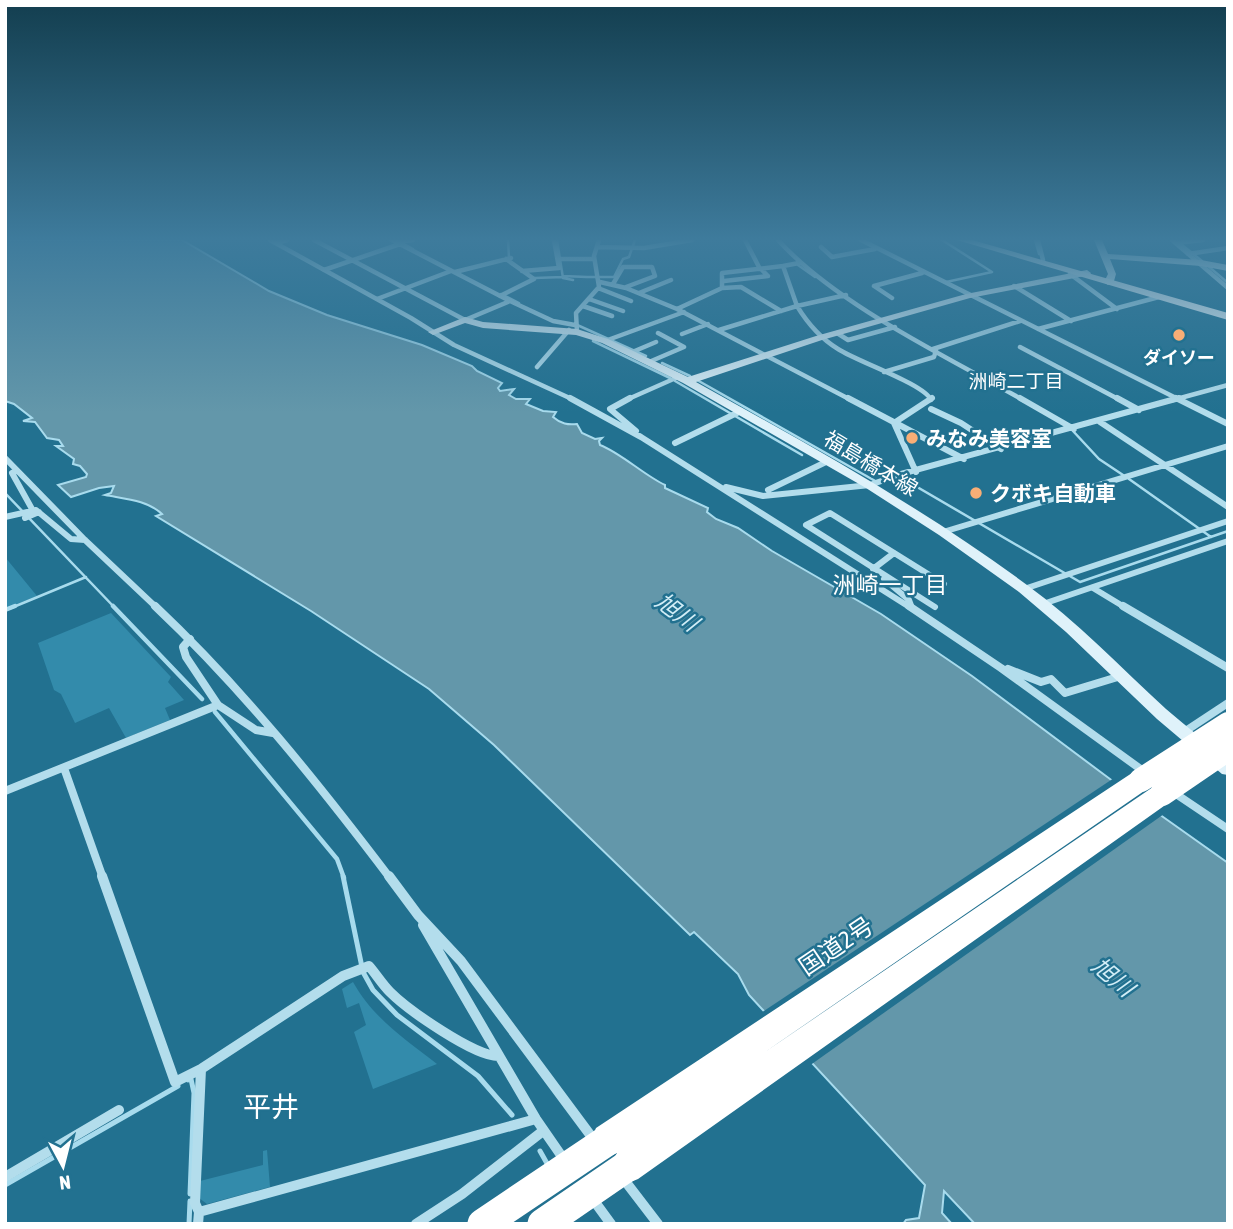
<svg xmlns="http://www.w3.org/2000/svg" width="1233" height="1229" viewBox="0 0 1233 1229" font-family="'Asap Condensed','Noto Sans JP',sans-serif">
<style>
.green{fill:#338bab}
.water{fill:#6397aa;stroke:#a8dbed;stroke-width:2}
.pier{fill:#227190}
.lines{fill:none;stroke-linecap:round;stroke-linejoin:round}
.stream-far2{stroke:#a8dbed;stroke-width:2.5}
.stream-far1{stroke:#a8dbed;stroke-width:4.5}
.stream{stroke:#a8dbed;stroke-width:5}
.street-far3{stroke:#b3ddec;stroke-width:4.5}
.street-far2{stroke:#b3ddec;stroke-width:6}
.street-far1{stroke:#b3ddec;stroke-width:8}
.street{stroke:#b3ddec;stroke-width:10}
.secondary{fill:#dff2fa;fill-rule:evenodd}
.primary{fill:#f9fdff;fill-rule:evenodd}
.highway{fill:#fff;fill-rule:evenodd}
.highway-bridge-far1{stroke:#fff;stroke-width:24}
.highway-bridge{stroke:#fff;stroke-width:31}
.poi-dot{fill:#f8ae76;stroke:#227190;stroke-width:2.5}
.labels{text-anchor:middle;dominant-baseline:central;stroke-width:5;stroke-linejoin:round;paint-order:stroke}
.far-poi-label{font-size:18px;font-weight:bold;fill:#fff;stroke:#227190}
.far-neighbourhood-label{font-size:19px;fill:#fff;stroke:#227190}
.poi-label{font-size:21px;font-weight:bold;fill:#fff;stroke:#227190;text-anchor:start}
.street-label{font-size:21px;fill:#fff;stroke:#227190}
.neighbourhood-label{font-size:23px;fill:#fff;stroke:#227190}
.water-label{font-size:23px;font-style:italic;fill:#d3eef7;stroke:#227190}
.near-street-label{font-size:24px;fill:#fff;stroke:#227190}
.near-neighbourhood-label{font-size:28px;fill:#fff;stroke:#227190}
</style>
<rect width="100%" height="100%" fill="#227190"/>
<path class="green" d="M5,557L37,596L5,609Z
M111,613L171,677L168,682L184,700L165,708L170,720L126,738L109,708L75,723L61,694L54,690L38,643Z
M353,982C373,1018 405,1039 437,1064L373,1089L354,1032L366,1025L359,1003L347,1008L342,989Z
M267,1150L270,1187L207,1204L199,1198L200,1181L263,1165V1151Z"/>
<path class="water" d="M5,240H182L269,291L327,315L422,345L472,366L477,371L502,383L498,388L500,391L514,389L509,395L516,399H530L526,404L543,411L556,412L553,417C561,424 568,425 577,424L582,433L595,439L602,438L599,441L600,445C621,453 645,476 665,485V488L708,508L707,512L716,519L738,528L772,551L881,614L972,676L1118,785L1228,863V1224H975L944,1191L942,1213L952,1224H903L906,1220L919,1218L925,1185L749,995L738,974L694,932L690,935L494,745L429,689L311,611L156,516L162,514C147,500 126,499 105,495L111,493L114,486L99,488L71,497L58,485L86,477L87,474L80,466L73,464L74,459L56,446H63L59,440L47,438L35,422L23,421L32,418L14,404L5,401Z"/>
<path class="pier" d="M1114,778L1164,814L809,1066L761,1013Z"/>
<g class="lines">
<path class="stream-far2" d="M397,240L413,249
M508,240L509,258
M557,240L563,278L573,280
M942,240L992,272L946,282
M1035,240L1039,254
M1176,240L1202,261
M798,265L815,277
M1208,266L1228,283
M563,276L587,277
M588,277H614L623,259L629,257L635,240
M534,278L563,277
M501,294L519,303
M575,324L646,356
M593,341L670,378
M662,363L690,376
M697,380L877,482
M675,381L802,455
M1073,431L1099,459L1123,475
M900,477L1080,582L1228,531
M1129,479L1211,537
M5,493L115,608
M11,608L86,577"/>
<path class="stream-far1" d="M113,606L202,699
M5,610L15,606
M215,712L337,859L344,878"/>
<path class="stream" d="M343,876L363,972L373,990L397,1015L478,1076L512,1115
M188,1080L191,1079L194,1093L190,1194
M540,1151L549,1167
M5,1185L178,1086
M189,1224L190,1201"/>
<path class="street-far3" d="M270,240L411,318L454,345L574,400
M314,240L465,320L510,301L392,240
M745,240L760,269
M778,240C837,305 946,356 1023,400
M861,240L1180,400
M1038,240L1043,260
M1172,240L1228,288
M397,242L413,240
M276,243L287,240
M1176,243L1203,240
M597,247L644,248L692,240
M821,247L832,257L875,249
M1188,254L1228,248
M558,259H594
M324,270L400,244
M522,271L559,268L554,240
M455,272L511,258
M1070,274L1117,309
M724,281L768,276L761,269
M600,282L626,288L677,309L851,400
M613,284L623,267H652L655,276L626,287
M1014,286L1071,321
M598,288L631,301
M722,288L741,287L781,311
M639,293L671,280
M846,295L797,306C808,324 820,338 838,349C858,362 924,384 931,400
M500,296L534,279L506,259
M892,298L874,286L922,273
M377,299L451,271
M589,299L623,311
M510,301L553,321L575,325
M583,306L612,316
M677,309L722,288V273L783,266
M1038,329L1159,297
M719,330L797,306L783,266L799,263
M577,332L576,313L599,287L594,256L599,240
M837,333L848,340L895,327
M682,334L708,324
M605,341L684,312
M1020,347L1120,400
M933,349L1020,321
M630,353L656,342
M649,362L684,347L658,333
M537,367L569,330
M884,372L934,357L936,350
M626,400L678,377
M1173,400L1228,385"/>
<path class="street-far2" d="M570,398L641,437L911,608
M630,398L610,409L636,431
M848,398L964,459
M1020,398L1074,429
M1117,398L1139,410
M1176,398L1228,424
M931,409L961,423L1001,449
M1100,422L1228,507
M675,443L741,411
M5,458L85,540L157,608
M16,471L12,473L32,509
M916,472L894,423L932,398
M726,487L763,496L870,485L901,474L1179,398
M768,490L828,461
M5,517L36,510L71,539L85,540
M25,518L39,512
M806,525L830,513L944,584
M806,525L935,607
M943,532L1228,446
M873,569L894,553
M884,579L909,600L912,608
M1093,588L1126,608
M1024,589L1228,521
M1043,604L1228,541"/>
<path class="street-far1" d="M155,606C242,688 318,783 390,878
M909,606L1001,668L1146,773
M1123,606L1228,668
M190,639L183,647L186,657L218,705
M1008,669L1041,682L1051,679L1065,693L1121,676
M1184,732L1228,703
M64,768L103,878
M5,791L218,705L256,730L273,733
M1173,792L1228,829"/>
<path class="street" d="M102,876L175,1082L201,1069L343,976L369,966C376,974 382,984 390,992C408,1010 474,1056 498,1056
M389,876L418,915L461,961L594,1140
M423,925L536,1119L565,1161
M5,1177L119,1110
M622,1177L658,1224
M592,1198L611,1224
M199,1212L536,1119
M198,1224L199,1212L195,1203L201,1069
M416,1224L462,1194L543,1131"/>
<path class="secondary" d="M1094,240H1102L1108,254L1201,260L1228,265V271L1201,266L1110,259L1116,274L1114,281L1108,285L1104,282L1108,274Z
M1087,270L1091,273L1090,275L970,298L822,340L696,382C809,445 922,507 1027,585C1077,621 1120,667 1166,709C1186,726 1207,743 1228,759V775L1222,774L1157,719L1066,632L1019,592L939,535L866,488L683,383L602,343L576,335L483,328L465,323L433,335L428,332L465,317L483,322L577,329L608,339L688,377L816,336L966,294Z"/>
<path class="primary" d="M957,240H972L1228,313V320Z"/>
<path class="highway" d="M1141,770L1150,773L1153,780L1150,787L749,1063L1153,787L1162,784L1171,787L1175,794L1171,801L638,1179L626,1184L614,1179L609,1167L617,1153L608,1157L596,1152L591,1140L596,1128L1132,773Z"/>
<path class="highway-bridge-far1" d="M1141,780L1228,724
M1162,794L1228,749"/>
<path class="highway-bridge" d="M483,1224L608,1140
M543,1224L626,1167"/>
</g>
<linearGradient id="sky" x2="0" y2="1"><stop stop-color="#133e4f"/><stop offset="0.58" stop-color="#3e7b9c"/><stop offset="1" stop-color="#3e7b9c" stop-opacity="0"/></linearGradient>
<rect width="1233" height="412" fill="url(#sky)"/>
<g class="poi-dot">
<circle cx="1179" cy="335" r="7"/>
<circle cx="912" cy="438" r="7"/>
<circle cx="976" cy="493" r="7"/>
</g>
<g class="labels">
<g class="far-poi-label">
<text x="1179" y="357">ダイソー</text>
</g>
<g class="far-neighbourhood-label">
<text x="1016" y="381">洲崎二丁目</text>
</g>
<g class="poi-label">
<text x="926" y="438">みなみ美容室</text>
<text x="990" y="493">クボキ自動車</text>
</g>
<g class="street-label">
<text transform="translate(871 463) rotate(31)">福島橋本線</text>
</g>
<g class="neighbourhood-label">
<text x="890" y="585">洲崎一丁目</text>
</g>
<g class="water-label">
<text transform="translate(677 612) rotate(37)">旭川</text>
<text transform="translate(1113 977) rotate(40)">旭川</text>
</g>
<g class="near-street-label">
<text transform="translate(836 946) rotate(-34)">国道2号</text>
</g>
<g class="near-neighbourhood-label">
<text x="271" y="1107">平井</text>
</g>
</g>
<rect width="1233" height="1229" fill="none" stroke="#ffffff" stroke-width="14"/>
<g transform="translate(63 1166) rotate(173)" stroke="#227190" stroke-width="5" paint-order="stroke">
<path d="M0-5L12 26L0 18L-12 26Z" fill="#ffffff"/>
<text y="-10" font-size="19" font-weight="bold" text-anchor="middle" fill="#ffffff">N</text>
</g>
</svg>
